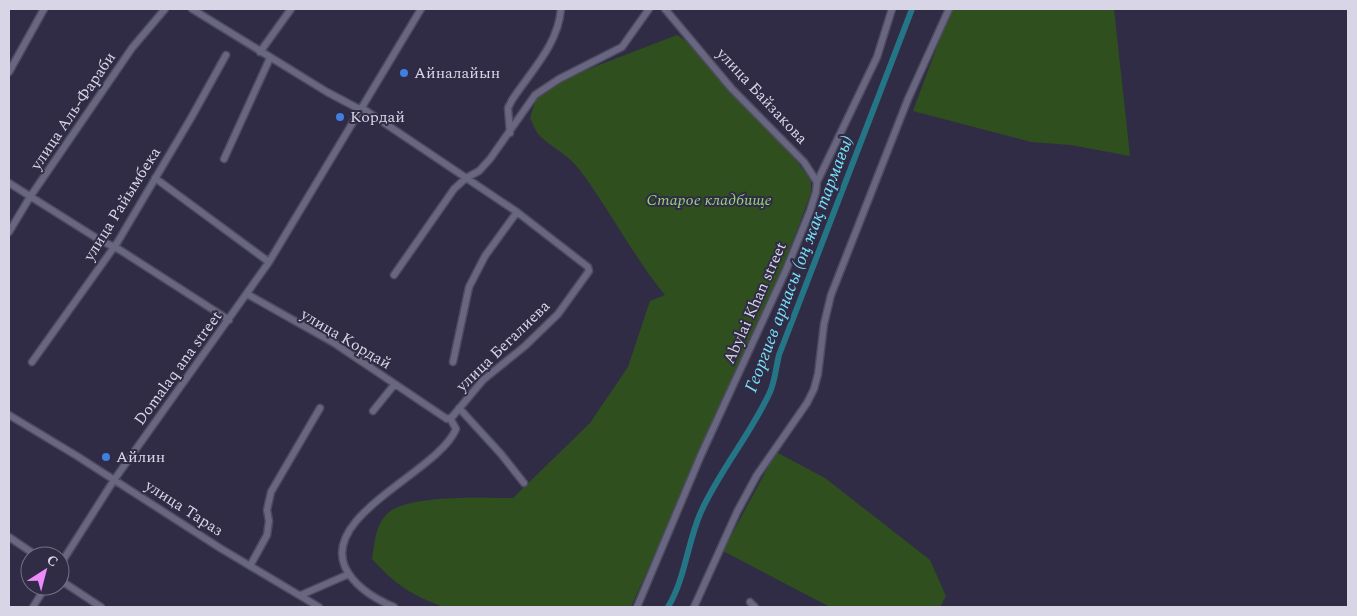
<svg xmlns="http://www.w3.org/2000/svg" width="1357" height="616" viewBox="0 0 1357 616" font-family="Spectral,serif">
<style>
.green{fill:#2f501e}
.lines{fill:none;stroke-linecap:round;stroke-linejoin:round}
.canal{stroke:#247686;stroke-width:6}
.minor-casing{stroke:#4e4a5f;stroke-width:9}
.minor{stroke:#696682;stroke-width:6}
.shop-dot{fill:#3f7fe0;stroke:#302c45;stroke-width:2}
.labels{text-anchor:middle;dominant-baseline:central;stroke-width:4;stroke-linejoin:round;paint-order:stroke}
.poi-label{font-size:16px;fill:#d8d6e6;stroke:#302c45;text-anchor:start}
.street-label{font-size:16px;fill:#d8d6e6;stroke:#302c45}
.park-label{font-size:16px;font-style:italic;fill:#98d27c;stroke:#302c45}
.water-label{font-size:18px;font-style:italic;fill:#76e1f8;stroke:#302c45}
</style>
<rect width="100%" height="100%" fill="#302c45"/>
<path class="green" d="M951,9H1114L1130,156L1071,145L1031,142L913,111Z
M677,35L695,47L727,87L786,147L811,180V193L779,278L631,607H443C410,594 396,585 372,559C375,542 375,525 388,513C409,494 484,498 513,498L590,423L628,367L650,301L665,295C633,256 610,210 579,169C565,152 552,148 539,135C535,131 533,123 530,118L536,99L568,77Z
M776,452L825,478L930,560L946,596L940,607H830L723,551Z"/>
<g class="lines">
<path class="canal" d="M668,607C685,579 687,545 700,514C719,471 751,434 770,392C775,381 776,367 779,355L912,9"/>
<g class="minor-casing">
<path id="minor" d="M192,9L327,92L361,110
M665,9L732,89L804,162L817,182
M260,52L291,9
M9,72L44,9
M510,133L508,108L512,100C531,71 558,45 561,9
M224,159L270,58
M155,178L269,262
M9,183L98,239L120,250L229,320
M9,232L30,197L132,48L165,9
M394,275L454,189L466,178L479,171L490,159L535,95L559,79L622,47L649,9
M247,294L334,343L447,419L452,417L483,380L525,346L558,314L589,271L588,267L517,212L362,108
M32,362L117,243L191,118L226,55
M453,362L469,287L485,256L517,212
M459,408L501,454L524,483
M373,411L394,385
M9,415L77,456L220,548L319,607
M9,537L37,556
M60,565L114,480L269,262L421,9
M250,566L267,535L269,521L267,510L271,492L320,408
M60,580L101,607
M301,595L349,574
M750,602L755,607
M33,607L46,586
M394,607C375,599 354,586 345,567C322,514 439,471 456,429L450,418
M637,607L701,455L786,270L810,211L816,192L817,182L877,57L892,9
M694,607L737,512L757,475L807,403L814,389L818,374L824,324L831,295L908,99L949,9"/>
</g>
<use href="#minor" class="minor"/>
</g>
<g class="shop-dot">
<circle cx="404" cy="73" r="5"/>
<circle cx="340" cy="117" r="5"/>
<circle cx="106" cy="457" r="5"/>
</g>
<g class="labels">
<g class="poi-label">
<text x="414" y="73">Айналайын</text>
<text x="350" y="117">Кордай</text>
<text x="116" y="457">Айлин</text>
</g>
<g class="street-label">
<text transform="translate(762 96) rotate(47)">улица Байзакова</text>
<text transform="translate(73 111) rotate(-56)">улица Аль-Фараби</text>
<text transform="translate(122 204) rotate(-58)">улица Райымбека</text>
<text transform="translate(755 303) rotate(-66)">Abylai Khan street</text>
<text transform="translate(346 339) rotate(31)">улица Кордай</text>
<text transform="translate(503 346) rotate(-44)">улица Бегалиева</text>
<text transform="translate(178 368) rotate(-54)">Domalaq ana street</text>
<text transform="translate(184 508) rotate(33)">улица Тараз</text>
</g>
<g class="park-label">
<text x="709" y="200">Старое кладбище</text>
</g>
<g class="water-label">
<text transform="translate(799 264) rotate(-69)">Георгиев арнасы (оң жақ тармағы)</text>
</g>
</g>
<rect width="1357" height="616" fill="none" stroke="#d8d6e6" stroke-width="20"/>
<g transform="translate(45 571) rotate(36)"><circle r="24" fill="#302c45" stroke="#737085"/>
<path d="M0-4L9 19L0 12L-9 19Z" fill="#ec8cfb"/>
<text y="-8" font-size="14" font-weight="bold" text-anchor="middle" fill="#d8d6e6">С</text>
</g>
</svg>
